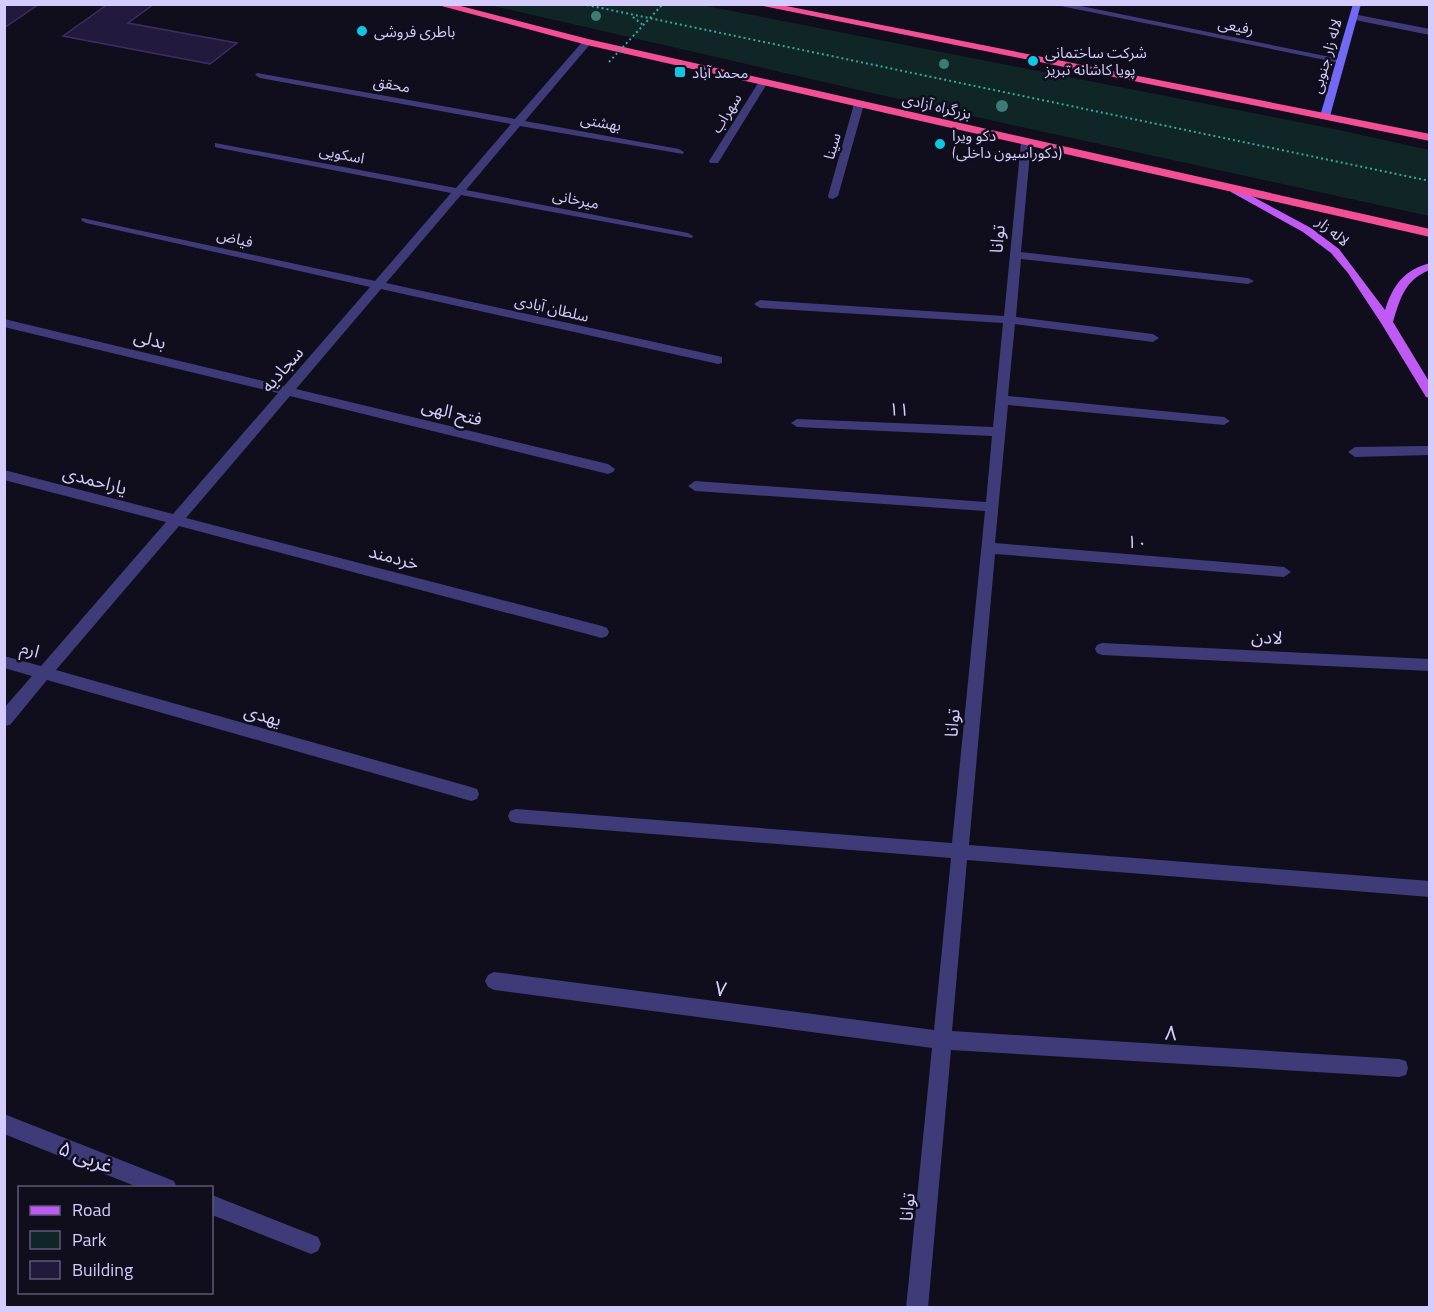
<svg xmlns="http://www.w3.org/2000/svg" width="1434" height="1312" viewBox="0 0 1434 1312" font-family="'Titillium Web','Noto Sans Arabic',sans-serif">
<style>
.green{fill:#102626}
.building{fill:#221a3c;stroke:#3b2e67;stroke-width:1.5}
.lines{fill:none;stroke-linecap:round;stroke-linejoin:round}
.path{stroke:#35a7a4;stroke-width:2;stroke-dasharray:2 3;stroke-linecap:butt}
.lane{fill:#3f3b78;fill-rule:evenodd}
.street{fill:#3f3b78;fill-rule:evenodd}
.secondary{fill:#7269f5;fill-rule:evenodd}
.primary{fill:#c05af4;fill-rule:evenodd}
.highway{fill:#f34f97;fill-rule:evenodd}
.path-bridge{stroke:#35a7a4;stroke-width:2;stroke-dasharray:2 3;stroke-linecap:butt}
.tree{fill:#3b7c74}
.poi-dot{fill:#0fc7e4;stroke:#100d1c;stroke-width:2}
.labels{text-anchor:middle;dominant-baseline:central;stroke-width:5;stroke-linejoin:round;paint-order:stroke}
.far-street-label{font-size:15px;fill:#d3ccfc;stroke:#100d1c}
.far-poi-label{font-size:15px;fill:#d3ccfc;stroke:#100d1c;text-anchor:start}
.street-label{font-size:18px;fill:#d3ccfc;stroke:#100d1c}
.near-street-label{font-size:21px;fill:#d3ccfc;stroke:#100d1c}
</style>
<rect width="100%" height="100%" fill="#100d1c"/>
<path class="green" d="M489,5H701L1339,130L1429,150V216L1012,125Z"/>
<path class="building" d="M4,4H39L4,28Z
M108,4H154L128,23L237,43L210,64L63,36Z"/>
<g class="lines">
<path class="path" d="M582,4L1430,181
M633,17L643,25"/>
<path class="lane" d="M1353,14L1430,29V35L1350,19V15Z"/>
<path class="street" d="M1051,4H1071L1345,60L1340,63Z
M584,40L592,42L525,121L679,149L684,152L683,154L520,126L466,190L688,233L693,236L692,238L461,195L386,283L718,356L722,357V363L718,364L381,289L296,389L608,464L615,469L613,472L608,474L290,396L186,518L602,626L607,628L609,632L607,636L602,638L179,526L56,670L471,787L477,789L479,794L477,799L471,801L47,680L10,725L4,726V708L32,676L4,668V656L41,666L166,522L4,480V470L173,514L278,393L4,327V319L284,386L370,287L86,223L81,220L82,218L375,281L451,193L219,148L215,147V143L456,188L511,124L260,78L255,75L257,73L515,119Z
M760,80L768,82L718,163H710L709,161Z
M859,101L864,104L838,196L833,199L829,198L828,196L854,104Z
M1026,139L1031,142L1021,252L1248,278L1254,281L1248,284L1021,259L1016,317L1153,334L1159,338L1153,342L1015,324L1008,396L1224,417L1230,421L1224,425L1008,405L995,543L1284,567L1291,572L1284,577L995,554L969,845L1430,881V897L967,860L952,1031L1399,1059L1406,1061L1408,1068L1406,1075L1399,1077L951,1050L928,1308H906L932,1048L494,990L488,987L485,981L488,975L494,972L934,1030L951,858L516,823L510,821L508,816L510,811L516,809L952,843L985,511L695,491L688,486L695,481L986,502L992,436L797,427L791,423L797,419L993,427L1003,323L760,308L754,304L760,300L1004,316L1021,142Z
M1430,446V455L1355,457L1348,452L1355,447Z
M1102,643L1430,659V671L1102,655L1097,653L1095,649L1097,645Z
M4,1114L174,1181L177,1188H140L4,1134Z
M212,1195L318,1237L321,1244L318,1251L311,1254L212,1215Z"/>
<path class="secondary" d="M1353,4H1361L1330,116L1322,118L1320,116Z"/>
<path class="primary" d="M1235,187L1311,228L1339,249L1385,310C1393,285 1404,270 1430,263V270C1405,279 1400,299 1393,322L1430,383V398L1426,397L1381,323L1348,273L1331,253L1303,232L1231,192V188Z"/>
<path class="highway" d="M434,4H453L588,39L1430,229V237L587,45Z
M753,4H776L1430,134V141Z"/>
<path class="path-bridge" d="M609,62L663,4"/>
</g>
<g class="tree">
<circle cx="596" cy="16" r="5"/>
<circle cx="944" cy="64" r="5"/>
<circle cx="1002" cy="106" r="6"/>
</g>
<g class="poi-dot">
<circle cx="362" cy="31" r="6"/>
<circle cx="1033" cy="61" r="6"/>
<rect x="674" y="66" width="12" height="12" rx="3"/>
<circle cx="940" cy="144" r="6"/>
</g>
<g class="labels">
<g class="far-street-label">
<text transform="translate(1236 26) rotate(11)">رفیعی</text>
<text transform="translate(1326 56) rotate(-74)">لاله زار جنوبی</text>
<text transform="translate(392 84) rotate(10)">محقق</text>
<text transform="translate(937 106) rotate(13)">بزرگراه آزادی</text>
<text transform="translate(726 113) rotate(-58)">سهراب</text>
<text transform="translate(601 122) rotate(10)">بهشتی</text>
<text transform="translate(832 146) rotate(-74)">سینا</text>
<text transform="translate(342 154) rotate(11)">اسکویی</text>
<text transform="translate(576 199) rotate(11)">میرخانی</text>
<text transform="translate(1333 231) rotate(39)">لاله زار</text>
<text transform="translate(235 238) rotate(13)">فیاض</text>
<text transform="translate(552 308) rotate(13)">سلطان آبادی</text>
</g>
<g class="far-poi-label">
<text x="374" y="31">باطری فروشی</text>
<text x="1045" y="52">شرکت ساختمانی<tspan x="1045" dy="17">پویا کاشانه تبریز</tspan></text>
<text x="692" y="72">محمد آباد</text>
<text x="952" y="135">دکو ویرا<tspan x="952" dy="17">(دکوراسیون داخلی)</tspan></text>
</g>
<g class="street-label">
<text transform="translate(997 239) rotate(-85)">توانا</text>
<text transform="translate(150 339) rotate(14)">بدلی</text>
<text transform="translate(282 369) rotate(-49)">سجادیه</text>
<text transform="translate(899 409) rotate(2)">۱۱</text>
<text transform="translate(452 412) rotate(14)">فتح الهی</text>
<text transform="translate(95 480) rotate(15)">یاراحمدی</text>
<text transform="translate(1137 542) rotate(5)">۱۰</text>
<text transform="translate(394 557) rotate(15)">خردمند</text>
<text transform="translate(1267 637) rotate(3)">لادن</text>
<text transform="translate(30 649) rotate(16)">ارم</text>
<text transform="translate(263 715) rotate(16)">یهدی</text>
<text transform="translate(952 723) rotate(-85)">توانا</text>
<text transform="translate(907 1207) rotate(-85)">توانا</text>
</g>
<g class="near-street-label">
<text transform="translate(721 988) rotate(7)">۷</text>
<text transform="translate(1171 1032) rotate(3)">۸</text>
<text transform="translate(86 1156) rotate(21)">۵ غربی</text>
</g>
</g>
<rect width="1434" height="1312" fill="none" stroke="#d3ccfc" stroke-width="12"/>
<rect x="18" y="1186" width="195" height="108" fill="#100d1c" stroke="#5e5976" stroke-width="1.5"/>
<rect x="30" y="1206" width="30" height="9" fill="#c05af4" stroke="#5e5976" stroke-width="1.5"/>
<text x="72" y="1216" font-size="18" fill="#d3ccfc">Road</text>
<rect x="30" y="1231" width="30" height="18" fill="#102626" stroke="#5e5976" stroke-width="1.5"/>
<text x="72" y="1246" font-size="18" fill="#d3ccfc">Park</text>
<rect x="30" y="1261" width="30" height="18" fill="#221a3c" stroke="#5e5976" stroke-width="1.5"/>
<text x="72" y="1276" font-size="18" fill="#d3ccfc">Building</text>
</svg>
